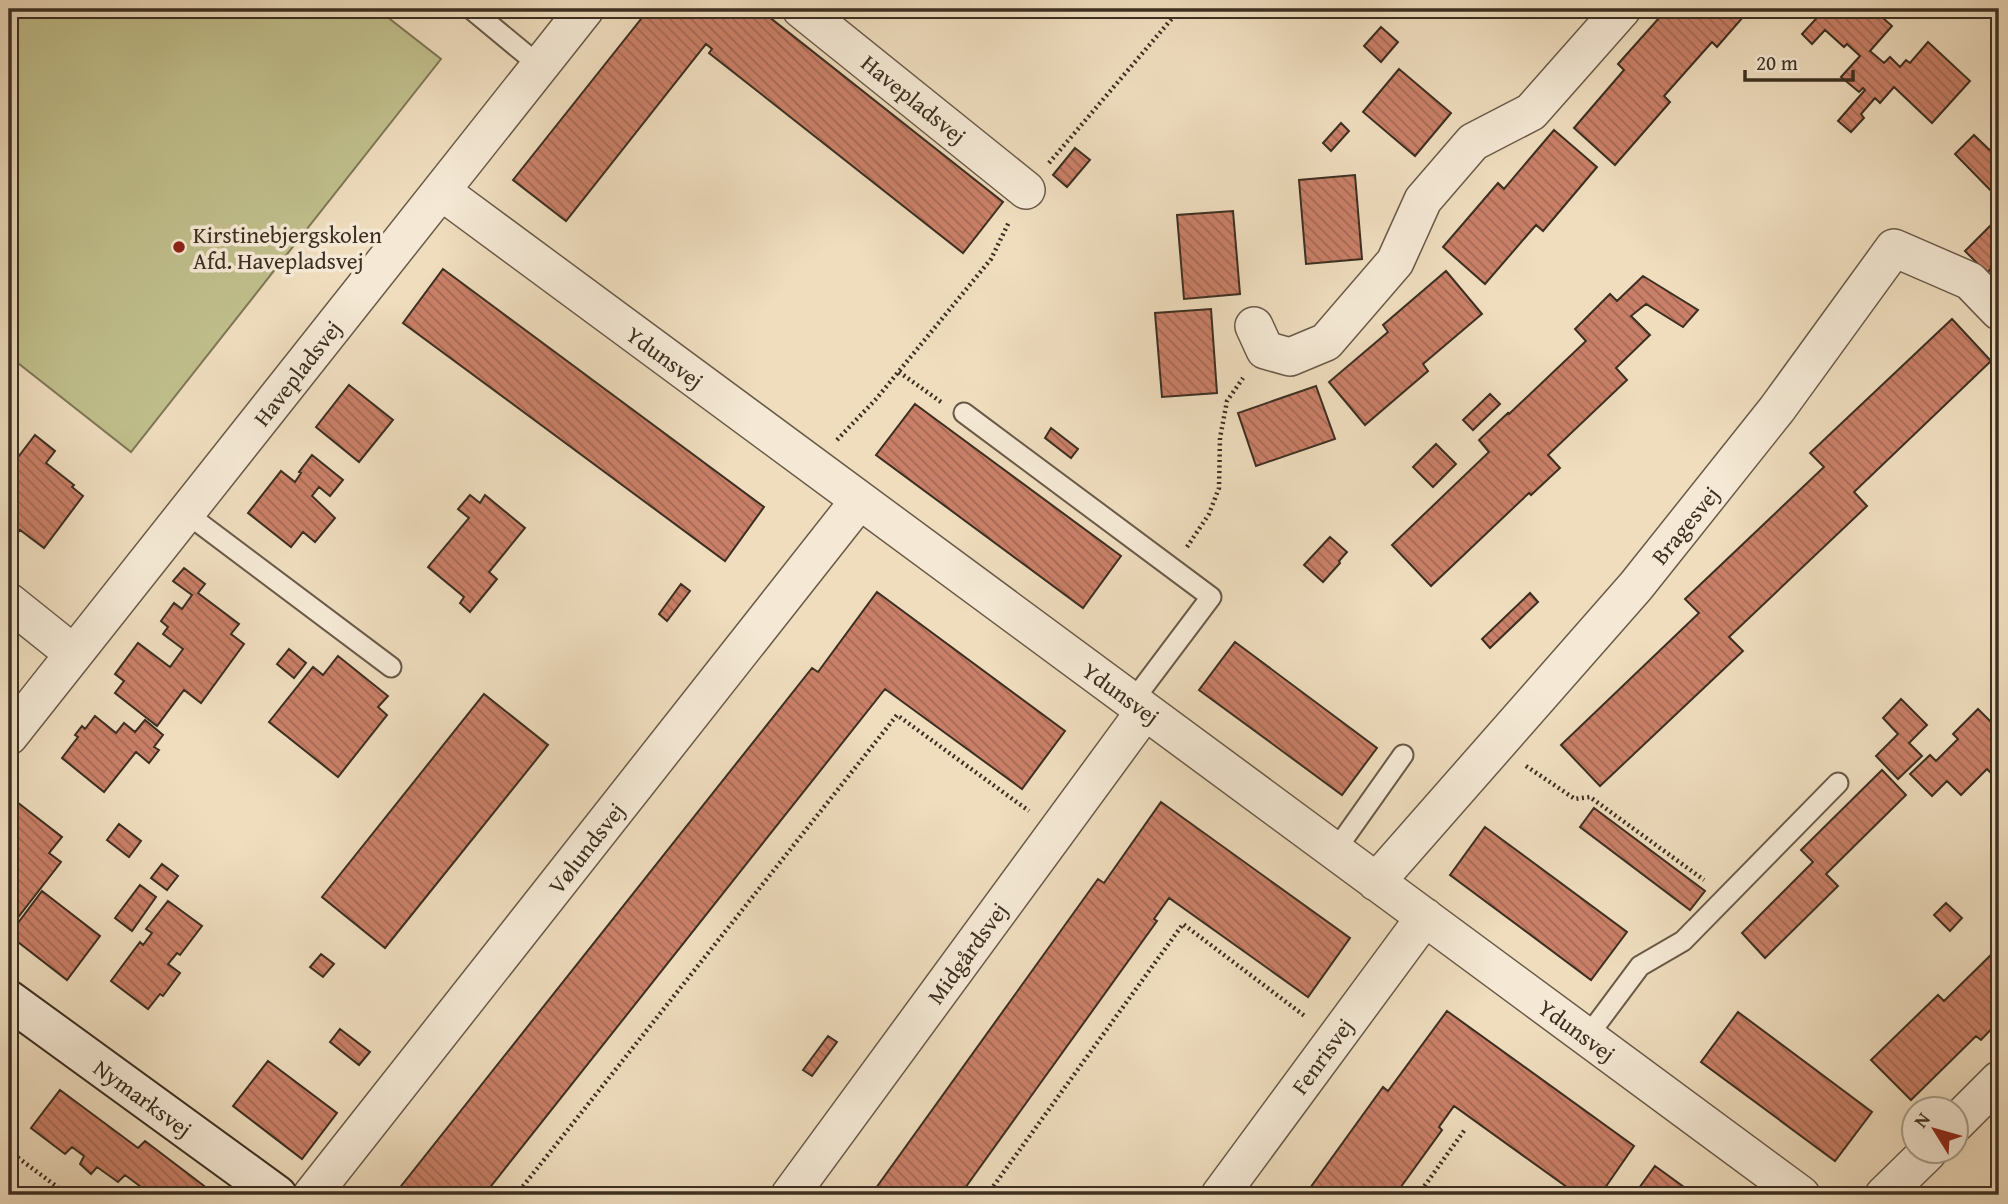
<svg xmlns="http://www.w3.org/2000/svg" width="2008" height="1204" viewBox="0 0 2008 1204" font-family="'Gentium Book Plus',serif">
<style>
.green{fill:#c0bf8c;stroke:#7e7756;stroke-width:2}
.building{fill:url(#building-back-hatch);stroke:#3c2f21;stroke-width:2}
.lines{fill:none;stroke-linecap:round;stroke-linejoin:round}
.lane-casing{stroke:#695a48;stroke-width:23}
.street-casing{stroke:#695a48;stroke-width:40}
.secondary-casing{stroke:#3c2f21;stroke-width:42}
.path{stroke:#3c2f21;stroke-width:4.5;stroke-dasharray:2 3.5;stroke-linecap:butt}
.lane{stroke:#f5e9d5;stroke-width:19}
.street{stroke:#f5e9d5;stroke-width:37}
.secondary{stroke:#f5e9d5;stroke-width:38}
.poi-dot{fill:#8f2418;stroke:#f5e9d5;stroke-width:2.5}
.labels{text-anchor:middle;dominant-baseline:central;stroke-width:7;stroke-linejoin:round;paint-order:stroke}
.street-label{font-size:23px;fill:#3c2f21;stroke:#f5e9d5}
.poi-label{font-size:23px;fill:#3c2f21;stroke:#f5e9d5;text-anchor:start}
</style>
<defs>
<pattern id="building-back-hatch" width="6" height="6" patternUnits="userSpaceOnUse" patternTransform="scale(1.75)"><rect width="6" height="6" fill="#ca8068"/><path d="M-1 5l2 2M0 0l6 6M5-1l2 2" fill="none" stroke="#a56955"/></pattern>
</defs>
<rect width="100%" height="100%" fill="#efddbe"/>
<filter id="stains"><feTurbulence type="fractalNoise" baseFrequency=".00286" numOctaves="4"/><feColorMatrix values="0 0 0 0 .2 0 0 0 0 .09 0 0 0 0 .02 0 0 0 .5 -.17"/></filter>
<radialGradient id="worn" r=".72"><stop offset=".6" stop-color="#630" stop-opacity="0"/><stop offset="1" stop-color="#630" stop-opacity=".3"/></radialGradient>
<path class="green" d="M9,9H377L441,59L131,452L9,356Z"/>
<path class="building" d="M649,9H759L1003,202L963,253L709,53L712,49L706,44L566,221L513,180Z
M1667,9H1750L1717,47L1712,42L1664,96L1670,102L1615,165L1574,128L1624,70L1618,64Z
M1825,9H1873L1892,26L1870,51L1884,63L1890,57L1900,67L1906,60L1910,63L1928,42L1970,81L1932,123L1894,87L1880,103L1875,98L1861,114L1864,118L1851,132L1838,121L1865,90L1863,88L1859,92L1841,77L1860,56L1847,44L1844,47L1825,30L1812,44L1802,34Z
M1381,27L1398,42L1381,62L1364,46Z
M1399,69L1451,113L1415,156L1363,112Z
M1341,123L1349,131L1331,151L1323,143Z
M1554,130L1597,167L1543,231L1536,225L1485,284L1443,247L1498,183L1504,189Z
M1974,135L1999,159V199L1955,154Z
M1075,148L1090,160L1067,187L1053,175Z
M1355,175L1362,259L1306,264L1299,180Z
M1233,211L1240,294L1184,299L1177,215Z
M1999,217V260L1987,273L1965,251Z
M443,269L764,507L725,561L403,323Z
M1446,271L1482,314L1423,364L1428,371L1365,425L1329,382L1388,332L1383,325Z
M1643,276L1698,310L1683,327L1646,304L1631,316L1650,335L1616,368L1627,380L1548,455L1560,468L1531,495L1529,493L1431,586L1392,545L1489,452L1479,440L1508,413L1509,414L1586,341L1575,329L1610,294L1617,301Z
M1211,309L1217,393L1162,397L1155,313Z
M1952,319L1991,361L1854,492L1867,506L1729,637L1743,651L1600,786L1561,745L1699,613L1685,599L1824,467L1810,453Z
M349,385L393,420L359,462L316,427Z
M1316,386L1335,439L1256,466L1238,413Z
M1490,394L1500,404L1473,430L1463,420Z
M915,404L1121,556L1083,608L876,455Z
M1051,428L1078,449L1071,458L1045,438Z
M35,435L55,451L46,463L74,485L72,487L83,496L44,548L20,530L13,539L9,536V512L13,506L9,503V483L11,479L9,477V469Z
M1436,444L1456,464L1433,487L1413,467Z
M312,455L343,480L330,496L319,487L312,496L335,518L315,542L303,532L291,547L248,513L281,471L295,482L301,473L299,472Z
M470,495L480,503L485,495L525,528L489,572L497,579L470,612L460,603L464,597L428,567L469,518L458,509Z
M1330,537L1347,552L1339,561L1340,563L1323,582L1304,565Z
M184,568L205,584L198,593L239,624L231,634L244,644L201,703L184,690L157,726L115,693L124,681L115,674L138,643L170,667L183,649L163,634L168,627L161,621L174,603L182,609L192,595L173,581Z
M681,584L690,591L667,621L659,614Z
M877,592L1065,731L1022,789L885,689L484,1195H394L812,668L818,672Z
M1530,593L1538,602L1490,648L1482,639Z
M1235,642L1377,748L1342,795L1199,690Z
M289,649L306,663L294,678L277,664Z
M338,656L388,696L378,707L387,715L338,777L269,722L313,667L323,675Z
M484,694L548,745L385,948L322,897Z
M1901,699L1927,725L1909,743L1922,756L1898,779L1876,756L1898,734L1883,718Z
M1978,709L1999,730V781L1987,769L1961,795L1947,781L1932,796L1910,774L1930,755L1936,761L1958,739L1953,734Z
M95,716L116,733L124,723L135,732L145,720L163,735L154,747L159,750L149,763L136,752L104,792L62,758L78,737L75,735L82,726L85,729Z
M1882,770L1906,795L1826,874L1838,886L1765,958L1742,933L1813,862L1801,850Z
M17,802L62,837L49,853L61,862L9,929V812Z
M1161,802L1350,938L1308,997L1169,898L1154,919L1157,921L960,1195H871L1098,879L1104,883Z
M1594,808L1705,891L1690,910L1580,827Z
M119,824L141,841L129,857L107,840Z
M1485,827L1627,932L1591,980L1450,875Z
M162,864L178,876L167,890L151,878Z
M140,885L156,897L132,931L115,918Z
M42,891L100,936L67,980L9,935Z
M168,901L202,926L180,955L177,953L168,964L180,973L163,996L160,994L148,1009L111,981L140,942L143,945L152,933L146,929Z
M1946,903L1962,918L1950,931L1934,915Z
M1999,947V1021L1981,1040L1976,1036L1911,1100L1871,1060L1938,995L1944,1001Z
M321,954L334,964L323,977L310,967Z
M1447,1011L1634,1146L1600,1195H1578L1454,1106L1439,1127L1442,1130L1395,1195H1305L1383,1087L1388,1091Z
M1738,1012L1872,1112L1835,1161L1701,1062Z
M340,1029L370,1052L359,1065L330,1042Z
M828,1036L837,1042L812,1076L803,1070Z
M268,1061L337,1113L302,1159L233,1106Z
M60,1090L138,1148L145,1141L216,1195H137L141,1187L125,1175L118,1182L97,1167L91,1174L80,1164L84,1156L72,1147L65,1154L31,1128Z
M1655,1166L1695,1195H1634Z
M1999,1181V1195H1986L1985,1194Z"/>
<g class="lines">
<g class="lane-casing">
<path id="lane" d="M471,9L540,66
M964,413L1211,597L1132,702
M186,513L391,667
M1335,851L1403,755
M1587,1037L1640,966L1683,941L1838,783"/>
</g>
<g class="street-casing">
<path id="street" d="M801,9L1026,190
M441,191L1801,1195
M1254,326L1265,350L1290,357L1326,342L1395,262L1423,200L1473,142L1531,112L1622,9
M9,602L74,654
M9,736L585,9
M1376,882L1636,586L1777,409L1894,248L1970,281L1999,311
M1955,1124L1999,1080
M312,1195L859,501
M790,1195L1145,711
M1220,1195L1425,917
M1884,1195L1928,1152"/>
</g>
<g class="secondary-casing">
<path id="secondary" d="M9,1000L277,1195"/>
</g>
<path class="path" d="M1049,163L1180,9
M899,372L941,402
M837,440L877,398L991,259L1009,222
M1187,547L1209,514L1219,488L1220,438L1227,401L1243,378
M1526,766L1575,799L1590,797L1704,880
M9,1151L68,1195
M516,1195L897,715L1029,811
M987,1195L1183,924L1306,1017
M1418,1195L1466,1128"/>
<use href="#lane" class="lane"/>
<use href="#street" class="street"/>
<use href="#secondary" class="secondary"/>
</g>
<circle class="poi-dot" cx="179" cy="247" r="7"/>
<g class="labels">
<g class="street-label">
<text transform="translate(914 99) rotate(39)">Havepladsvej</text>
<text transform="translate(665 357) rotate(36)">Ydunsvej</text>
<text transform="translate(297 373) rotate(-52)">Havepladsvej</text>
<text transform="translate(1685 525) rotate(-51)">Bragesvej</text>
<text transform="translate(1121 693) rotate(36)">Ydunsvej</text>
<text transform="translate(586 848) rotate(-52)">Vølundsvej</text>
<text transform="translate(967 953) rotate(-54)">Midgårdsvej</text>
<text transform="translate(1577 1030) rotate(36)">Ydunsvej</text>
<text transform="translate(1322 1056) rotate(-54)">Fenrisvej</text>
<text transform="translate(143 1098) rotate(36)">Nymarksvej</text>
</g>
<g class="poi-label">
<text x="193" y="234">Kirstinebjergskolen<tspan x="193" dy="26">Afd. Havepladsvej</tspan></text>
</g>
</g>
<rect width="2008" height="1204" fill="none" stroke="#efddbe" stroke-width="35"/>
<rect x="10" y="10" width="1987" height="1183" fill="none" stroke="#3c2f21" stroke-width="3.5"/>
<rect x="18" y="18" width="1973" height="1169" fill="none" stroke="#3c2f21" stroke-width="2"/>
<g transform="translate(1935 1130) rotate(307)"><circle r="33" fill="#f5e9d5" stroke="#ab9f8d" stroke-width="2"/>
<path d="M0-5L12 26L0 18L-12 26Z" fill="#8f2418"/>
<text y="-10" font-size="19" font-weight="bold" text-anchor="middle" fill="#3c2f21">N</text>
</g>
<path d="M1745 70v10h108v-10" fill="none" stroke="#3c2f21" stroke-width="3.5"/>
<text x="1756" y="70" font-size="21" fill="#3c2f21" stroke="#f5e9d5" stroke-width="5" paint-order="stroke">20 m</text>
<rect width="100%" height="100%" filter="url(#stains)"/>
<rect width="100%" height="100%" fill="url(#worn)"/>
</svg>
